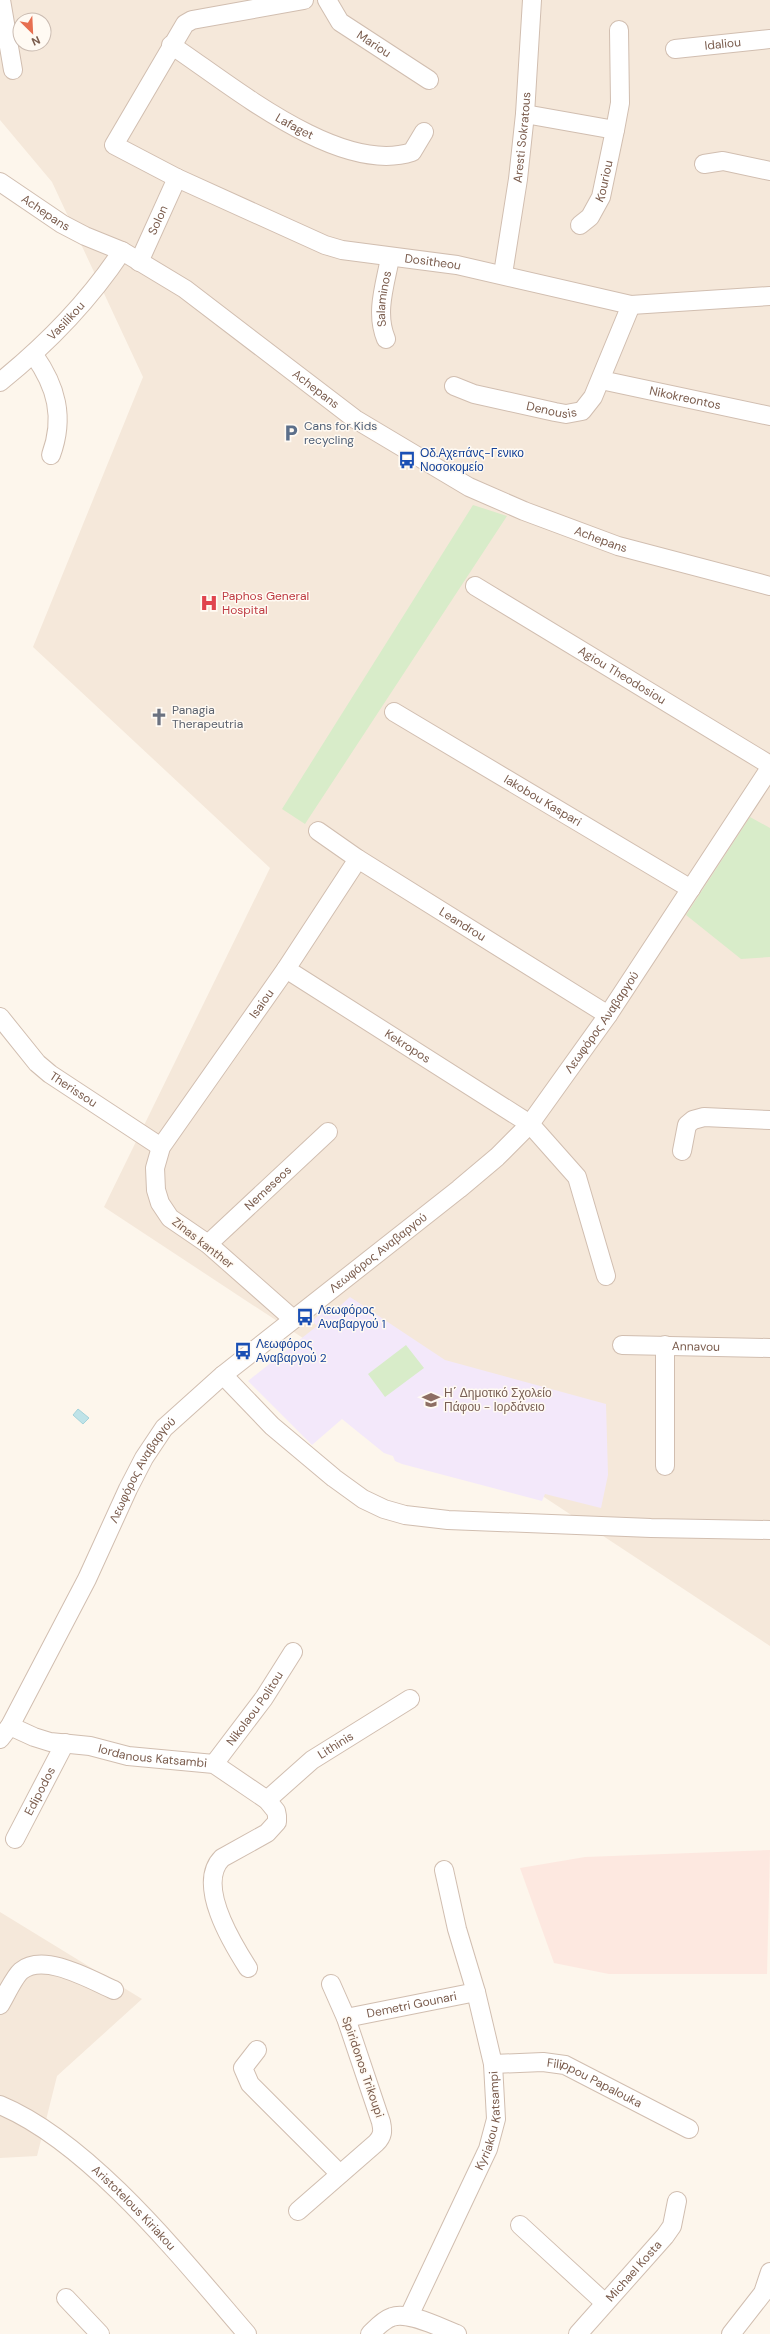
<svg xmlns="http://www.w3.org/2000/svg" width="770" height="2334" viewBox="0 0 770 2334" font-family="'DM Sans',sans-serif">
<style>
.residential{fill:#f5e8da;fill-rule:evenodd}
.commercial{fill:#fde8e0}
.education{fill:#f3e8fa}
.green{fill:#d8ecc9}
.water{fill:#bfe3e8;stroke:#a5d3da}
.lines{fill:none;stroke-linecap:round;stroke-linejoin:round}
.minor-casing{stroke:#d1beb0;stroke-width:20}
.minor{stroke:#fff;stroke-width:18}
.labels{text-anchor:middle;dominant-baseline:central;stroke-width:3;stroke-linejoin:round;paint-order:stroke}
.street-label{font-size:12px;fill:#7a5c4d;stroke:#fffaf3}
.service-label{font-size:12px;fill:#4e5e75;stroke:#fffaf3;text-anchor:start}
.transit-label{font-size:12px;fill:#164399;stroke:#fffaf3;text-anchor:start}
.health-label{font-size:12px;fill:#be3a42;stroke:#fffaf3;text-anchor:start}
.worship-label{font-size:12px;fill:#5b616d;stroke:#fffaf3;text-anchor:start}
.education-label{font-size:12px;fill:#785e54;stroke:#fffaf3;text-anchor:start}
</style>
<rect width="100%" height="100%" fill="#fdf6ec"/>
<path class="residential" d="M0,0H770V1646L104,1207L270,868L33,647L143,377L52,182L0,120ZM20,20H44V44H20Z
M0,1912L142,1999L57,2076L37,2156L0,2158Z"/>
<path class="commercial" d="M770,1850L767,1974H609L554,1963L520,1868L585,1857Z"/>
<path class="education" d="M350,1297L445,1360L606,1404L608,1475L601,1508L545,1494L542,1501L402,1464L395,1461L393,1456L384,1453L342,1419L312,1445L248,1381L317,1326L312,1321L328,1307L333,1312Z"/>
<path class="green" d="M473,505L507,516L305,824L282,809Z
M750,817L770,828V957L741,959L686,915Z
M406,1345L424,1368L385,1397L368,1374Z"/>
<path class="water" d="M78,1409L89,1418L83,1424L73,1415Z"/>
<g class="lines">
<g class="minor-casing">
<g id="minor">
<path d="M1,0L13,70"/>
<path id="s1" d="M304,0L192,20L185,24L114,145L177,178L325,245L342,250L457,265L631,305L770,296"/>
<path id="s2" d="M327,0L340,22L429,80"/>
<path id="s3" d="M171,45C230,84 339,176 412,152L424,132"/>
<path id="s4" d="M675,49L770,39"/>
<path d="M525,114L615,130"/>
<path d="M704,164L723,161L770,171"/>
<path id="s5" d="M0,182L62,224L85,236L122,251L185,289L355,419L469,487L524,511L618,546L770,586"/>
<path id="s6" d="M580,225L590,217L601,197L615,130L620,103L619,30"/>
<path id="s7" d="M139,262L177,178"/>
<path id="s8" d="M503,274L518,179L525,114L532,0"/>
<path id="s9" d="M386,339C375,313 385,285 390,258"/>
<path d="M34,355C56,386 65,417 51,455"/>
<path id="s10" d="M601,380L770,416"/>
<path id="s11" d="M0,382C47,344 89,301 122,251"/>
<path id="s12" d="M454,386L474,394L555,412L566,414L582,411L593,397L631,305"/>
<path id="s13" d="M475,586L770,765"/>
<path id="s14" d="M394,712L691,889"/>
<path id="s15" d="M318,831L358,859L608,1015"/>
<path id="s16" d="M286,969L530,1124L577,1177L606,1276"/>
<path id="s17" d="M0,1017L37,1063L50,1074L161,1147"/>
<path d="M682,1151L687,1125L693,1120L704,1117L770,1120"/>
<path id="s18" d="M208,1244L328,1132"/>
<path id="s19" d="M293,1319L208,1244L170,1218L160,1203L156,1190L155,1168L161,1147L286,969L358,859"/>
<path id="s20" d="M622,1345L770,1348"/>
<path d="M665,1345V1466"/>
<path d="M223,1375L272,1426L334,1478L363,1499L384,1509L405,1515L448,1520L651,1528L770,1530"/>
<path id="s21" d="M10,1726L34,1737L50,1742L90,1746L128,1756L214,1764L267,1800L276,1811L277,1816V1822L267,1833L222,1858C196,1884 232,1943 248,1968"/>
<path id="s22" d="M0,1739L10,1726L87,1579L128,1489L144,1458L164,1428L223,1375L459,1189L497,1157L530,1124L608,1015L770,768"/>
<path id="s23" d="M214,1764L264,1698L293,1652"/>
<path id="s24" d="M267,1800L312,1760L410,1699"/>
<path id="s25" d="M15,1839L65,1743"/>
<path d="M0,2005C5,1997 14,1977 21,1971C44,1952 91,1980 114,1990"/>
<path id="s26" d="M346,2018L476,1992"/>
<path d="M257,2050L243,2068L250,2084L340,2174"/>
<path id="s27" d="M493,2064L543,2062L565,2065L689,2129"/>
<path id="s28" d="M0,2105C91,2143 183,2260 247,2334"/>
<path d="M298,2211L376,2143C383,2136 383,2131 381,2122L346,2018L331,1984"/>
<path d="M520,2225L605,2303"/>
<path d="M66,2298L100,2334"/>
<path id="s29" d="M409,2316L488,2149L496,2119L493,2064L476,1992L457,1929L444,1870"/>
<path d="M370,2334C376,2328 383,2320 392,2317C408,2311 441,2328 457,2334"/>
<path id="s30" d="M578,2334L665,2236L672,2226L677,2201"/>
<path d="M731,2334L763,2293L770,2272"/>
</g>
</g>
<use href="#minor" class="minor"/>
</g>
<defs>
<g id="parking-bare" transform="scale(1.38)"><path d="M-3.5-5.5H1a3.5 3.5 0 0 1 0 7H-1V5.5H-3.5ZM-1-3.4V-.6H.8a1.4 1.4 0 0 0 0-2.8Z" fill="#5c6f8a" stroke="#fffaf3" stroke-width="2.5" paint-order="stroke"/></g>
<g id="bus-bare" transform="scale(1.38)"><path d="M-5-6H5V4H4V6H2V4H-2V6H-4V4H-5ZM-3.5-4V0h7V-4ZM-3.5 1.2v1.5H-2V1.2ZM2 1.2v1.5H3.5V1.2Z" fill="#1a4fb4" stroke="#fffaf3" stroke-width="2.5" paint-order="stroke"/></g>
<g id="hospital-bare" transform="scale(1.38)"><path d="M-5-5h3v3.5h4V-5h3V5h-3V1.5h-4V5h-3Z" fill="#e0444e" stroke="#fffaf3" stroke-width="2.5" paint-order="stroke"/></g>
<g id="church-bare" transform="scale(1.38)"><path d="M-1.2-6h2.4v3.5h3.3v2.4h-3.3V6h-2.4V-.1h-3.3v-2.4h3.3Z" fill="#6b7280" stroke="#fffaf3" stroke-width="2.5" paint-order="stroke"/></g>
<g id="school-bare" transform="scale(1.38)"><path d="M0-5L7-2L0 1L-7-2ZM-4 1L0 2.5L4 1V4Q0 6-4 4Z" fill="#8d6e63" stroke="#fffaf3" stroke-width="2.5" paint-order="stroke"/></g>
</defs>
<g fill-rule="evenodd">
<use href="#parking-bare" x="291" y="433"/>
<use href="#bus-bare" x="407" y="460"/>
<use href="#hospital-bare" x="209" y="603"/>
<use href="#church-bare" x="159" y="717"/>
<use href="#bus-bare" x="305" y="1317"/>
<use href="#bus-bare" x="243" y="1351"/>
<use href="#school-bare" x="431" y="1400"/>
</g>
<g class="labels">
<g class="street-label">
<text stroke="none"><textPath href="#s4" startOffset="48">Idaliou</textPath></text>
<text stroke="none"><textPath href="#s2" startOffset="66">Mariou</textPath></text>
<text stroke="none"><textPath href="#s3" startOffset="148">Lafaget</textPath></text>
<text stroke="none"><textPath href="#s8" startOffset="138">Aresti Sokratous</textPath></text>
<text stroke="none"><textPath href="#s6" startOffset="52">Kouriou</textPath></text>
<text stroke="none"><textPath href="#s5" startOffset="55">Achepans</textPath></text>
<text stroke="none"><textPath href="#s7" startOffset="46">Solon</textPath></text>
<text stroke="none"><textPath href="#s1" startOffset="605">Dositheou</textPath></text>
<text stroke="none"><textPath href="#s9" startOffset="41">Salaminos</textPath></text>
<text stroke="none"><textPath href="#s11" startOffset="90">Vasilikou</textPath></text>
<text stroke="none"><textPath href="#s5" startOffset="379">Achepans</textPath></text>
<text stroke="none"><textPath href="#s10" startOffset="86">Nikokreontos</textPath></text>
<text stroke="none"><textPath href="#s12" startOffset="101">Denousis</textPath></text>
<text stroke="none"><textPath href="#s5" startOffset="703">Achepans</textPath></text>
<text stroke="none"><textPath href="#s13" startOffset="172">Agiou Theodosiou</textPath></text>
<text stroke="none"><textPath href="#s14" startOffset="173">Iakobou Kaspari</textPath></text>
<text stroke="none"><textPath href="#s15" startOffset="172">Leandrou</textPath></text>
<text stroke="none"><textPath href="#s19" startOffset="410">Isaiou</textPath></text>
<text stroke="none"><textPath href="#s22" startOffset="953">Λεωφόρος Αναβαργού</textPath></text>
<text stroke="none"><textPath href="#s16" startOffset="144">Kekropos</textPath></text>
<text stroke="none"><textPath href="#s17" startOffset="104">Therissou</textPath></text>
<text stroke="none"><textPath href="#s18" startOffset="82">Nemeseos</textPath></text>
<text transform="translate(203 1243) rotate(38)">Zinas kanther</text>
<text stroke="none"><textPath href="#s22" startOffset="629">Λεωφόρος Αναβαργού</textPath></text>
<text stroke="none"><textPath href="#s20" startOffset="74">Annavou</textPath></text>
<text stroke="none"><textPath href="#s22" startOffset="305">Λεωφόρος Αναβαργού</textPath></text>
<text stroke="none"><textPath href="#s23" startOffset="69">Nikolaou Politou</textPath></text>
<text stroke="none"><textPath href="#s24" startOffset="88">Lithinis</textPath></text>
<text stroke="none"><textPath href="#s21" startOffset="147">Iordanous Katsambi</textPath></text>
<text stroke="none"><textPath href="#s25" startOffset="54">Edipodos</textPath></text>
<text stroke="none"><textPath href="#s26" startOffset="67">Demetri Gounari</textPath></text>
<text transform="translate(363 2067) rotate(71)">Spiridonos Trikoupi</text>
<text stroke="none"><textPath href="#s27" startOffset="106">Filippou Papalouka</textPath></text>
<text stroke="none"><textPath href="#s29" startOffset="213">Kyriakou Katsampi</textPath></text>
<text stroke="none"><textPath href="#s28" startOffset="170">Aristotelous Kiriakou</textPath></text>
<text stroke="none"><textPath href="#s30" startOffset="84">Michael Kosta</textPath></text>
</g>
<g class="service-label">
<text x="304" y="426">Cans for Kids<tspan x="304" dy="14">recycling</tspan></text>
</g>
<g class="transit-label">
<text x="420" y="453">Οδ.Αχεπάνς-Γενικο<tspan x="420" dy="14">Νοσοκομείο</tspan></text>
<text x="318" y="1310">Λεωφόρος<tspan x="318" dy="14">Αναβαργού 1</tspan></text>
<text x="256" y="1344">Λεωφόρος<tspan x="256" dy="14">Αναβαργού 2</tspan></text>
</g>
<g class="health-label">
<text x="222" y="596">Paphos General<tspan x="222" dy="14">Hospital</tspan></text>
</g>
<g class="worship-label">
<text x="172" y="710">Panagia<tspan x="172" dy="14">Therapeutria</tspan></text>
</g>
<g class="education-label">
<text x="444" y="1393">Η΄ Δημοτικό Σχολείο<tspan x="444" dy="14">Πάφου - Ιορδάνειο</tspan></text>
</g>
</g>
<g transform="translate(32 32) rotate(156)"><circle r="19" fill="#fffaf3" stroke="#cabbb1"/>
<path d="M0-3L7 15L0 10L-7 15Z" fill="#e76f51"/>
<text y="-6" font-size="11" font-weight="bold" text-anchor="middle" fill="#7a5c4d">N</text>
</g>
</svg>
